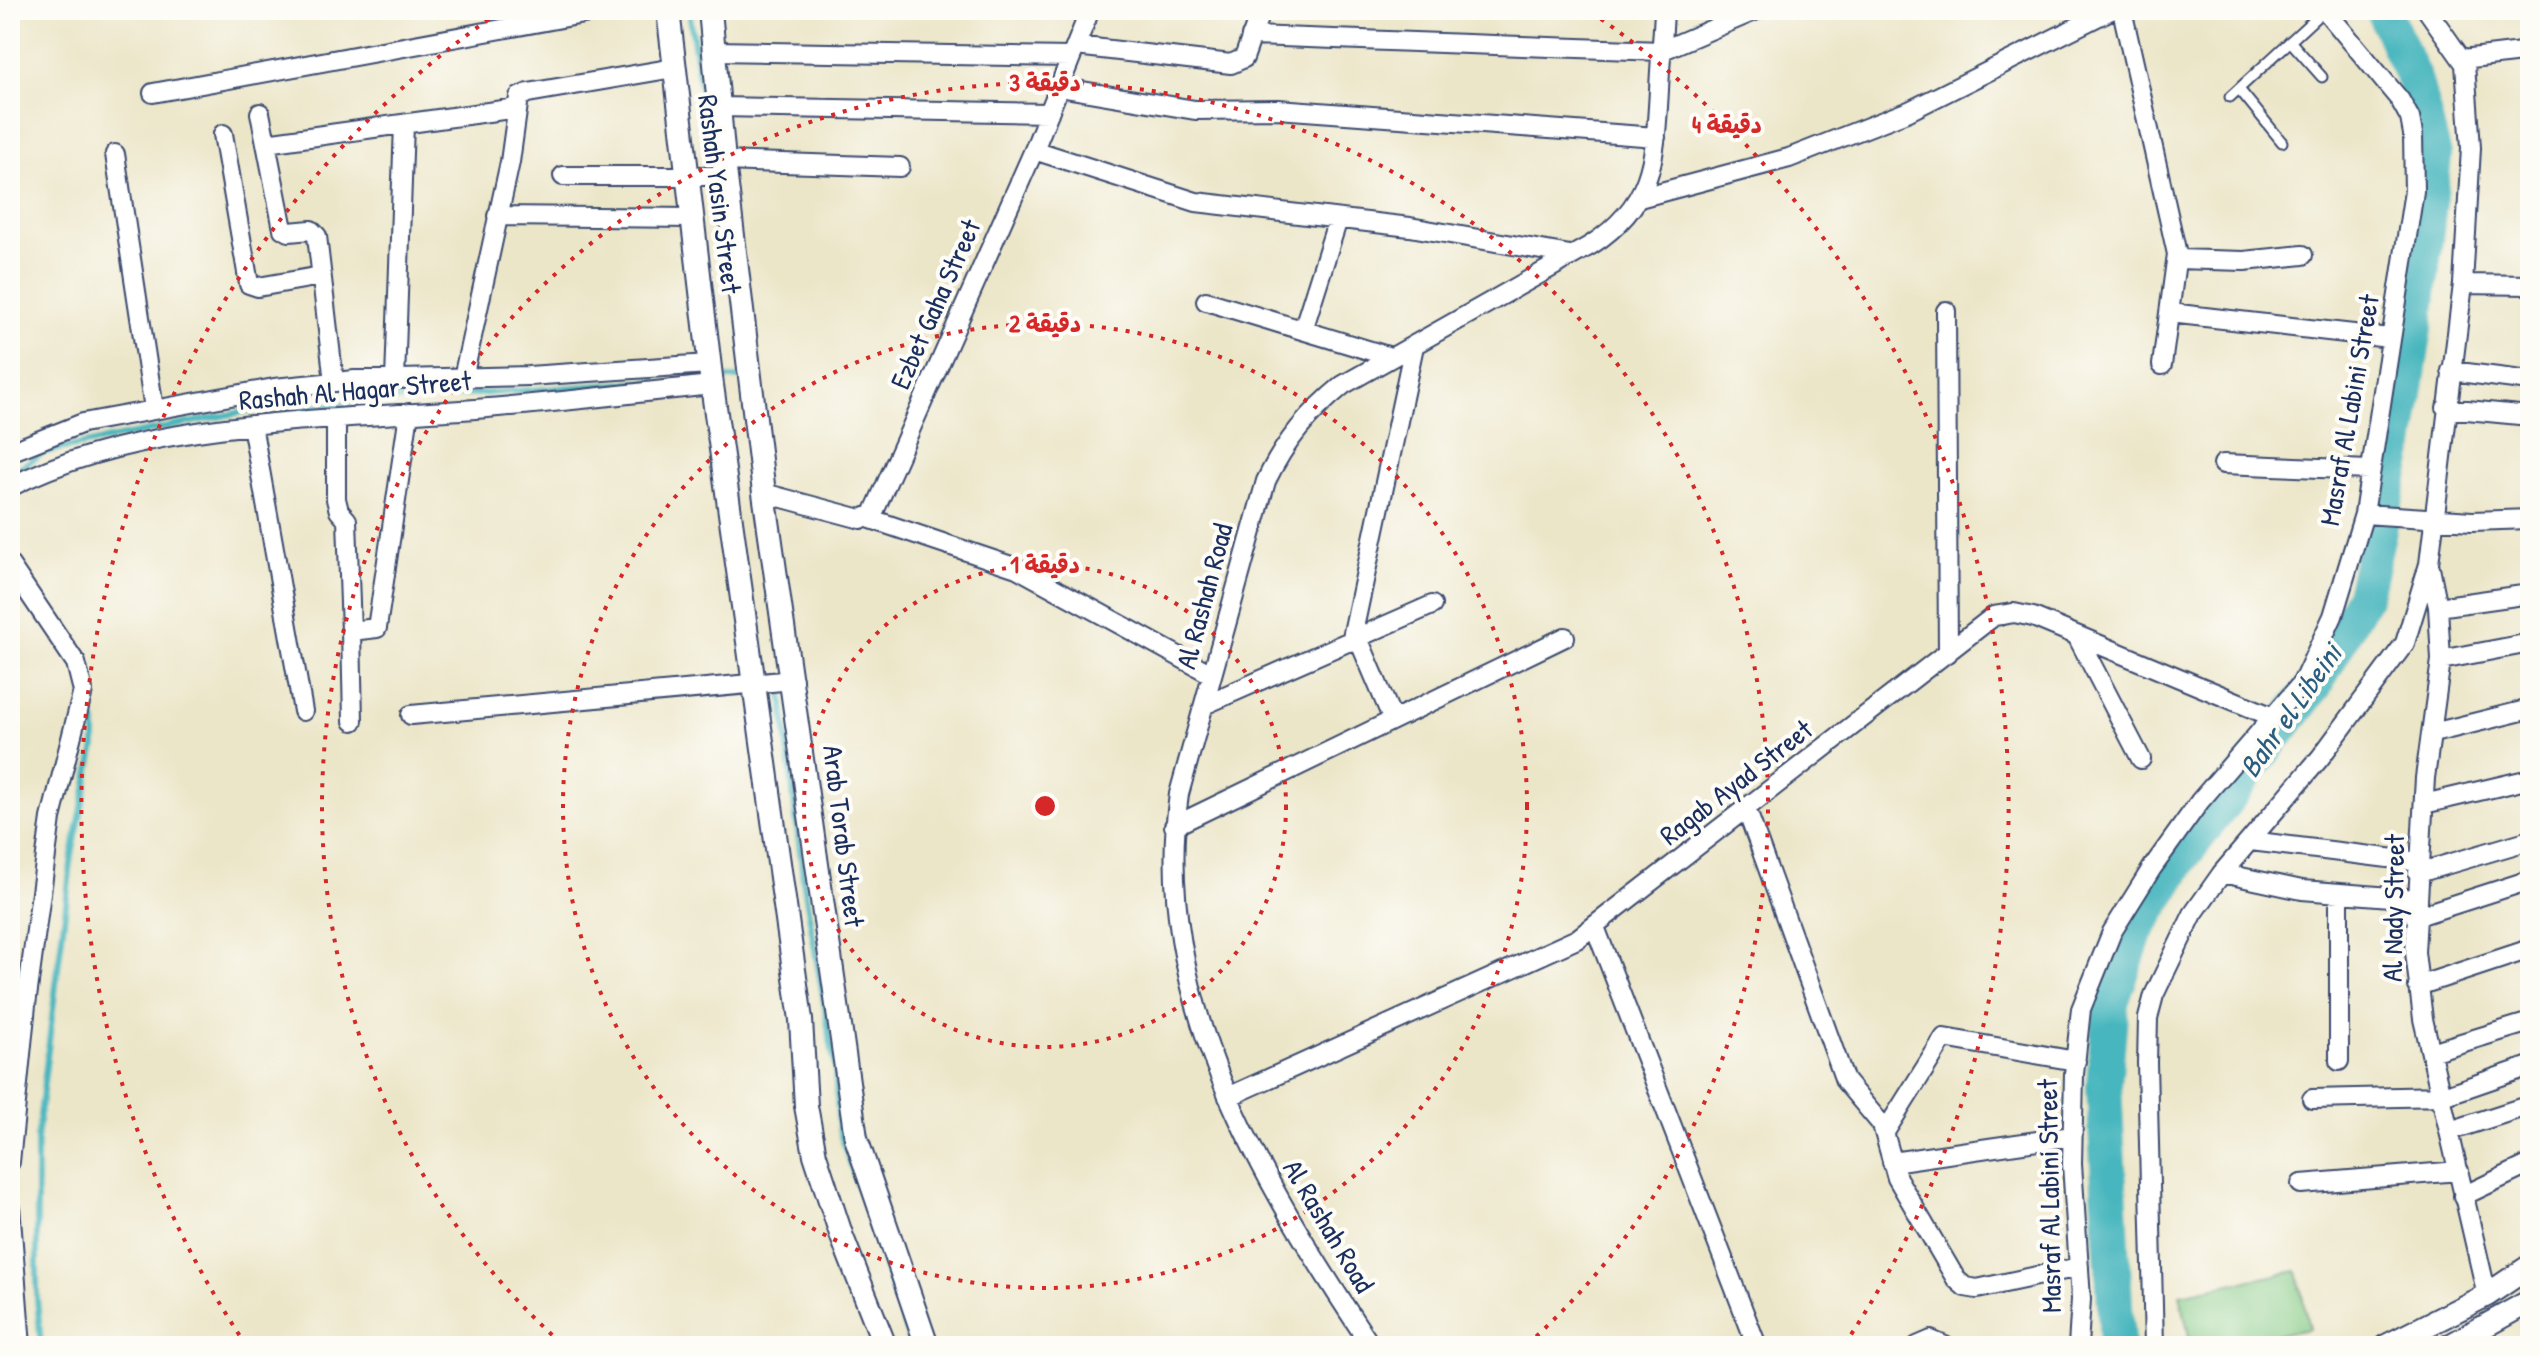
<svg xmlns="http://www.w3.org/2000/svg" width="2540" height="1356" viewBox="0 0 2540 1356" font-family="'Patrick Hand','Playpen Sans Arabic',sans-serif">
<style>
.green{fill:#83c983;stroke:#4f7c70;stroke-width:2}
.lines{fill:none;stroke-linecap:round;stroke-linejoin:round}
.stream{stroke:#47b6be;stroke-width:6}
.river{stroke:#47b6be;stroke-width:36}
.service-casing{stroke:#3a4a6e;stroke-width:13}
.minor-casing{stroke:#3a4a6e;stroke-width:22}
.tertiary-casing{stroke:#3a4a6e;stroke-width:26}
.service{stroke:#fff;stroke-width:9}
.minor{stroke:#fff;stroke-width:18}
.tertiary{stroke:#fff;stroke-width:22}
.ring{fill:none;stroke:#d62828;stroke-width:4;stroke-dasharray:4 8}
.labels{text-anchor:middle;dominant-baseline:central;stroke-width:8;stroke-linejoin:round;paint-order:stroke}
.street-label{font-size:28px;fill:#1b2f5e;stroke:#fdfcf7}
.water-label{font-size:30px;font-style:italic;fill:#2a5e80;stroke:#fdfcf7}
.centre{fill:#d62828;stroke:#fdfcf7;stroke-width:4}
.ring-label{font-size:24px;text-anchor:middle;font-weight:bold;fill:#d62828;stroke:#fdfcf7;stroke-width:8;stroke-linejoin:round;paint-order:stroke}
</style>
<rect width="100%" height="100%" fill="#fdfcf7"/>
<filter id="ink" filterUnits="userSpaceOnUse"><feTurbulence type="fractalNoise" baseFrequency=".0125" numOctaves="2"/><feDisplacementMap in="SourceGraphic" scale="16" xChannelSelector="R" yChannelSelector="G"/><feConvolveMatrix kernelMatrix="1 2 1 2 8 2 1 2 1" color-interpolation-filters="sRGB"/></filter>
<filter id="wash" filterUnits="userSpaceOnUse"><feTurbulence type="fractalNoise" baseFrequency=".006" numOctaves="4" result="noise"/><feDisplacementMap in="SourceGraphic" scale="32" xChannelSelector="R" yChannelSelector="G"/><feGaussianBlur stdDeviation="1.8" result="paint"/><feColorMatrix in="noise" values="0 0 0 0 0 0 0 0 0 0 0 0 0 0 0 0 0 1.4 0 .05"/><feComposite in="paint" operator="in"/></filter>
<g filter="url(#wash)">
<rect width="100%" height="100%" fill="#ece6c9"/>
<path class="green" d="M2297,1271L2309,1329L2223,1346H2191L2180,1294Z"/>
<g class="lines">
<path class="stream" d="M689,10L720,220
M728,378H740
M10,473L45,452L252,410L656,381
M781,687L803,879L835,1067L839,1130L911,1346
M41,1346L37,1298V1139L72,855L95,746V721"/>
<path class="river" d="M2117,1346L2104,1085L2111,1002L2135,934L2181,858L2314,686L2364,595L2395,459L2416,321L2434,156L2415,82L2383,10"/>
</g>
</g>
<g filter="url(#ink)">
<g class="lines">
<g class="service-casing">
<path id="service" d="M2290,41L2322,77
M2239,89L2282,142
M2230,97L2324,10"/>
</g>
<g class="minor-casing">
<path id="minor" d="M2122,10L2177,254L2162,365
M1251,36L1661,51L1757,10
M1076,46L1231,64L1244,58L1261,10
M714,51L1071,57
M2463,59L2530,51
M1059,87L1195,110L1278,109L1656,137
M153,93L605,10
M719,107L1049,113
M260,113L283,229L289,232L311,230L317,236L334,382
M223,134L249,284L258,287L321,276
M266,143L517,108
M1034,150L1196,202L1410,227L1570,255
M115,154L154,409
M724,161L900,167
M563,176H726
M1639,198L1789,158L1909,111L2111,10
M497,216L692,218
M2177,259L2244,261L2303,255
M2463,284L2530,285
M1206,301L1391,357
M1946,311L1948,653
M2170,313L2389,338
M1303,330L1338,219
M2451,371L2530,381
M463,378L510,162L519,97L528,93L674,68
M395,380L404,124
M2446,408L2530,416
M336,418V499L339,511L347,520L351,631
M252,425L303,711
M10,452L83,423L274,388L355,380L528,376L709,364
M2223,464L2369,470
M10,487C141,419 330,420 475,409C554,403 633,393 712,385
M764,493L861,519L873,514L1034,150L1090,10
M2364,514L2472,521L2530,519
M868,518L1017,568L1211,674
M10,565L76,663L83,691L51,818L26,1005L10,1162
M2430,568L2438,607L2441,660L2425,778L2415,952L2423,1019L2487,1295
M2438,607L2530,594
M1358,638L1393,720
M2078,638L2141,759
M1351,642L1414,346
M2441,660L2530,643
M1204,705L1432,605
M411,715L793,680
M353,721L351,631L377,628L409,413
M2433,733L2530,709
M2424,804L2530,779
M1746,808L1845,1081L1882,1125L1897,1178L1956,1279L1965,1287L1977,1289L2079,1267
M1174,826L1565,637
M2251,841L2420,862
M2222,873L2302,890L2416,899
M2418,873L2530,840
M2415,917L2530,880
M1595,927L1757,1346
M2418,986L2530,949
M2431,1052L2530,1022
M2339,1061V895
M1228,1097L1577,939L1994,616L2014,613L2033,617L2273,717
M2312,1099L2443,1096L2530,1066
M2450,1131L2530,1105
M1885,1132L1944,1038L2076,1061
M1892,1162L2072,1136
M2301,1184L2459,1171
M2463,1196L2530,1164
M10,1206L21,1346
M1371,1346C1263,1183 1150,998 1179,794L1266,481C1285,441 1309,413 1343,385L1591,245C1654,204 1655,159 1659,90C1660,63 1663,37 1664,10
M1917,1346L1931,1340L1945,1346
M2078,1346L2081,1299L2072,1164L2074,1074L2081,1009L2112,932L2152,868L2200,801L2302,683L2333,616L2364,514L2414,191L2413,134L2410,118L2400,100L2325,10
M2154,1346L2147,1063L2148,1018L2154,995L2193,914L2222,873L2320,758L2405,643L2429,564L2463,284L2471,148L2465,64L2427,10"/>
</g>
<g class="tertiary-casing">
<path id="tertiary" d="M668,10L712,385L801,1020L806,1106L815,1155L842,1237L885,1346
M710,10L724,161L764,493L856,1138L927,1346
M2386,1346L2487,1295L2530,1266
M2449,1346L2530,1301"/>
</g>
<use href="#service" class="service"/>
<use href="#minor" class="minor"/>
<use href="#tertiary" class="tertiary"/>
</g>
</g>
<g class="ring">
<circle cx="1045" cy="806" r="241"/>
<circle cx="1045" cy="806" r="482"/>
<path d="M561 1343A723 723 0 1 1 1529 1343"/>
<path d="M246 1345A964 964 0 0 1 499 12M1591 12A964 964 0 0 1 1844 1345"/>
</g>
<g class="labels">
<g class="street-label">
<text transform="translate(720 194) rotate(83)">Rashah Yasin Street</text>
<text transform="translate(935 304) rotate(-66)">Ezbet Gaha Street</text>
<text transform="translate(355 390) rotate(-5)">Rashah Al Hagar Street</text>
<text transform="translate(2349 410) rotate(-80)">Masraf Al Labini Street</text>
<text transform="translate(1204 596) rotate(-75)">Al Rashah Road</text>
<text transform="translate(1736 782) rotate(-38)">Ragab Ayad Street</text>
<text transform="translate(844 836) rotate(83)">Arab Torab Street</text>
<text transform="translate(2393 908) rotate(-89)">Al Nady Street</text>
<text transform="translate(2049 1196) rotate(-91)">Masraf Al Labini Street</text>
<text transform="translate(1329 1226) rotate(59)">Al Rashah Road</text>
</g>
<g class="water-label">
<text transform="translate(2290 710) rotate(-55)">Bahr el Libeini</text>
</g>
</g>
<circle cx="1045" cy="806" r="12" class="centre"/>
<g class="ring-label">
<text x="1045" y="91">3 دقيقة</text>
<text x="1727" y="133">4 دقيقة</text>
<text x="1045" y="332">2 دقيقة</text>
<text x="1045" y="573">1 دقيقة</text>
</g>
<rect width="2540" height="1356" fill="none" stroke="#fdfcf7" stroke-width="40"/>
</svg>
